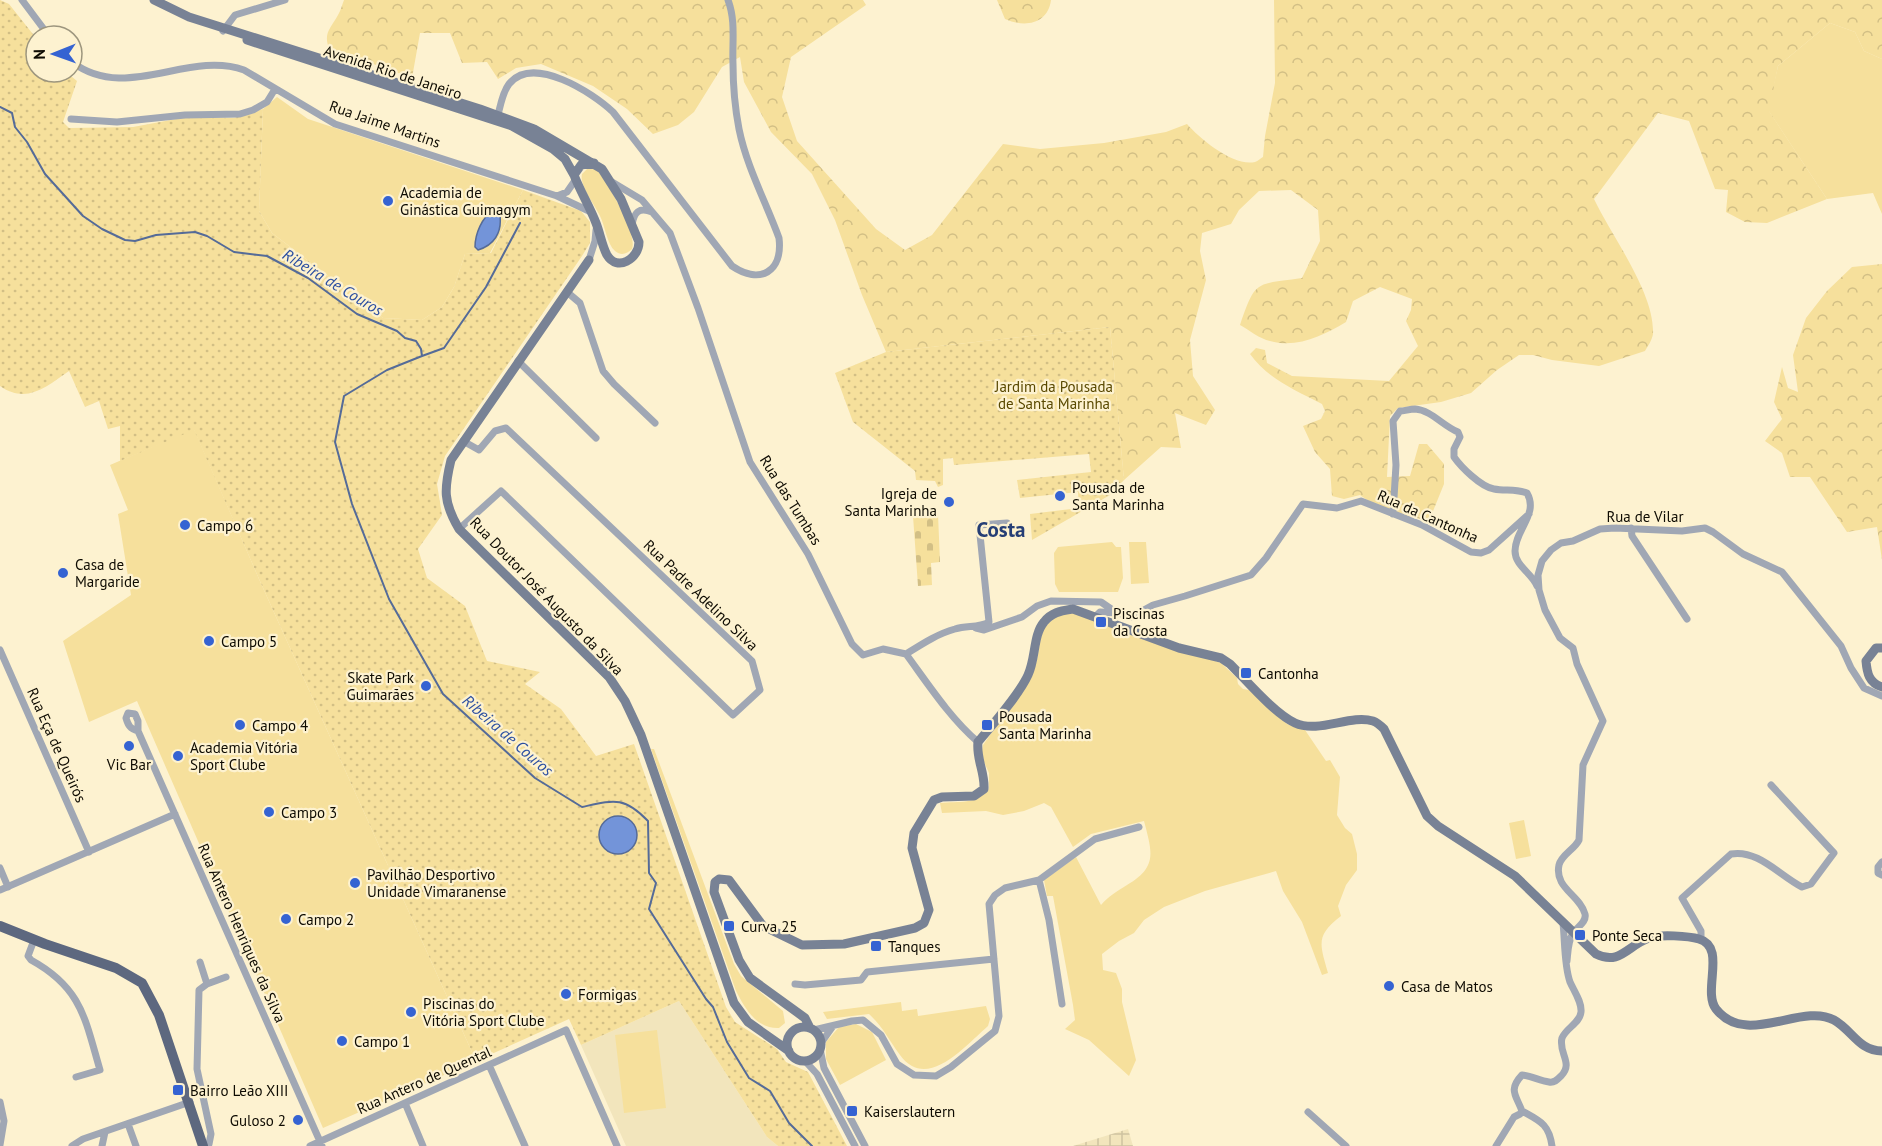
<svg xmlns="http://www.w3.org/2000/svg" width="1882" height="1146" viewBox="0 0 1882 1146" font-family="'PT Sans',sans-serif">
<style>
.built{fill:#f2e5bc}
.industrial{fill:url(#industrial-grid)}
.grass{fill:#f6e09c}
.forest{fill:url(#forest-crowns)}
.cemetery{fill:url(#cemetery-stones)}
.park{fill:url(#park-dots)}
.water{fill:#7394d9;stroke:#556b98;stroke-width:1.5}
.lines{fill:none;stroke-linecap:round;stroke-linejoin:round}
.stream{stroke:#556b98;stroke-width:2}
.street{stroke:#a0a7b4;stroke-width:7}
.secondary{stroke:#788295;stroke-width:9}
.primary{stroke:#5d687f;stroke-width:10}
.poi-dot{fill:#3563d2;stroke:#fdf2d0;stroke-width:2}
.labels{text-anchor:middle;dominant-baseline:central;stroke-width:4.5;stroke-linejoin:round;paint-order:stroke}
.street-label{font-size:15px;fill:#0e0b02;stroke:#fdf2d0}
.poi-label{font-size:15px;fill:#0e0b02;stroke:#fdf2d0;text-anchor:start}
.park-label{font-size:15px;fill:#5a4901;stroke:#fdf2d0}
.water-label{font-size:16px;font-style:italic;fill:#2c4fa1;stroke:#fdf2d0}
.district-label{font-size:21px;font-weight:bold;fill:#253e75;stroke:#fdf2d0}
</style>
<defs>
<pattern id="industrial-grid" width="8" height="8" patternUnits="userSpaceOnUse" patternTransform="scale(1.5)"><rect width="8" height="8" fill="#f2e5bc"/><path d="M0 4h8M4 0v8" fill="none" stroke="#cec3a0"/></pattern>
<pattern id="forest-crowns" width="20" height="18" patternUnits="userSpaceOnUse" patternTransform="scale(1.5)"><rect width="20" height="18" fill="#f6e09c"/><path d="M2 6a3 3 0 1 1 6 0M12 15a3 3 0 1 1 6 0" fill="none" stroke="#d2bf85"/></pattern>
<pattern id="cemetery-stones" width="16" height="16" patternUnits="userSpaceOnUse" patternTransform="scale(1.5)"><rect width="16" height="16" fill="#f6e09c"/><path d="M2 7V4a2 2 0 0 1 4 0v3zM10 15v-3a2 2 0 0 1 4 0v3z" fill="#d2bf85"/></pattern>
<pattern id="park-dots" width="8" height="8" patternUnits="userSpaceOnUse" patternTransform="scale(1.5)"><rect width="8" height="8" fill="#f6e09c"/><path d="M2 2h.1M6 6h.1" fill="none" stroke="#d2bf85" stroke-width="1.8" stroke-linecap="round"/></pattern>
</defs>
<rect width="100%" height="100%" fill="#fdf2d0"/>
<path class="built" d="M679,1001L767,1137L778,1146H626L581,1045Z"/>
<path class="industrial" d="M1128,1129L1133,1146H1073Z"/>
<path class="grass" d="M1830,23L1855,32L1864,51L1882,59V214L1873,193L1827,199L1768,110L1778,66Z
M277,97L308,119L523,190L490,253L465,254L454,287L442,307L422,320L383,318L272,233L259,211L263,109Z
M589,167L596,168C607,183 638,232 632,249C627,254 621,256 615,251C607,244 605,226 600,216C595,205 579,185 582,174Z
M194,429L259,579L476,1061L323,1128L137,701L89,722L63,641L131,595L118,514L128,510L110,465Z
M1112,542L1116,547H1121L1123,578L1118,592H1059L1055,584L1054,553L1058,547Z
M1129,542H1146L1149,583L1131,584Z
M1059,613H1079L1221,663L1237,678L1238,684L1243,689L1249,690L1287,724L1305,730L1326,761L1330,760L1340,777L1337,815L1345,828L1352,834L1357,854V870L1346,885L1338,906L1341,916C1315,936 1320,944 1328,973L1322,975L1302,922L1283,891L1276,871L1205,891L1164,907L1144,920L1134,933L1119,941L1102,954L1103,970L1116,973L1122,989V1002L1136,1060L1129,1076L1089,1040L1065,1029L1075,1020L1073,1005L1053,896H1047L1044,880L1076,857L1101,905C1109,896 1116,892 1127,885C1158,867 1152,852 1144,821L1091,834L1073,847L1051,807L1044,803L1024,811L1003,815L986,811L942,813L940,803C960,801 975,805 989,789V773L981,755L983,745L1032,676L1037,660L1042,630Z
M651,749H654L734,964L741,976L783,1011L785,1023L779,1028C756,1029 745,1008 736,991Z
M1524,820L1531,856L1516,859L1509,823Z
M901,1002L902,1011L917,1009L918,1016L986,1006L990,1019L988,1026C965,1046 927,1092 900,1055C888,1039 884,1028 869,1014L827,1019L823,1012Z
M856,1024L872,1032L886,1060L840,1085L826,1059V1042L839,1027Z
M657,1030L666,1108L624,1113L615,1035Z"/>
<path class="forest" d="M344,0H863L866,5L791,57L782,97L797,141L876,229L905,250L932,235L1003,144L1040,149L1104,143L1166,132L1187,124C1200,139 1234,167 1255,162C1258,161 1261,158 1263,157L1265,136L1275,83L1274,0H1882V59L1864,51L1855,32L1830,23L1778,66L1769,111L1827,199L1767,223L1745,222L1726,212L1728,190L1715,189L1689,121L1658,113L1594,199C1612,237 1655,293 1653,334C1652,340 1648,346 1645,351L1599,366L1552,360L1533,355H1519L1497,370L1471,393L1441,402L1398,408L1390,416L1387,477L1410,476L1419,444H1427L1444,464V484L1429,521L1381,510L1360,495L1344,499L1332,496L1330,469L1315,452L1303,426L1321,419L1325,411L1322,404C1295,390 1268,379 1250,354L1256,348L1265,350L1267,363L1292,376L1389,381L1418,346L1406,321L1411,310L1412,299L1380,287L1353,301L1346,322C1324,335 1297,349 1270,341C1260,339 1249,330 1240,325C1256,278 1256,285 1302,278L1320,241L1318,210L1291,190L1259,191L1239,210L1231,224L1202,233L1200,251L1206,280L1190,340L1193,376L1215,410L1206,425L1175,413L1181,448L1161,447L1124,480L1110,327L886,352L862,295L835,220L812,174L771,132L744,82L740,57L722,67L694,112L678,125L653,134L627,109L593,86L541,64L516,68L498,79L487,62L462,63L450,33H420L412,78L329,48C323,33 331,28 338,15C341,10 342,5 344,0Z
M997,0H1051C1048,24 1025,28 1005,19Z
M1882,264V560L1877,527L1847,532L1810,477H1790L1782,453L1765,441L1782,419L1774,402L1782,367L1788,388L1798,392L1793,355L1806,318L1827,291L1852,267Z"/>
<path class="cemetery" d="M938,514L940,562L931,563L932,585L918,586L913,516Z"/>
<path class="park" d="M0,0L9,4L36,38V72H66L77,81L63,122L69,128L133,127L187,117L234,118L263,109L259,211L272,233L383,318L422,320L442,307L454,287L465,254L491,253L523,190L581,211L590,222V243L582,256L445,456L437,484L442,515L418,549L427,578L465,606L487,661L540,672L525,684L561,709L596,756L634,744L726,1007L735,1022L777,1049L786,1062L808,1072L847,1146H778L767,1137L679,1001L581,1045L569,1019L476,1061L259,579L194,430L120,461V426L108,429L99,401L85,407L69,371C47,386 27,405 0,386Z
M1110,327L1124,480L1110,495L1032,540L1030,514L1079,508L1078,492L1020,498L1017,480L1091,472L1089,454L954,465L953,458L943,459V485L938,487L935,481L916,480L915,471L853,422L835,373L886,352Z"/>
<path class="water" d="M493,211L500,216C502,233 494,245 478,250L475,247C475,234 482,217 493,211Z
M599 835a19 19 0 1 1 38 0a19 19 0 1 1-38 0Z"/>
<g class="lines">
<path class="stream" d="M0,107L12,113L15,127L27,142L45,174L83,216L102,229L125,240L135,241L156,235L195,232L207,236L234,252L267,256L308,278L357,314L397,331L405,338L416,341L421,349L422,356L387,370L344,396L335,442L352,504L389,599L443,694L535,778L582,807C614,800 624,796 648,821L649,873L656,883L649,909L706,999L713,1007L727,1042L749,1078L770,1091L789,1123L812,1146
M422,356L444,348L486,287L520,223"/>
<path class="street" d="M22,0L49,36
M223,31L235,15L285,0
M72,62C126,103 187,50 244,70L335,124L557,196L591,212
M71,119L117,122L185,115L240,114L253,110L267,102L275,89
M497,119C500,108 502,93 509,84C533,54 593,93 613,112L732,266C760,285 783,272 779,238C766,202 747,168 739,129C735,108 733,86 733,64C732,43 736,21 728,0
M612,182L642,200L670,233L698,308L750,462L808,554L852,644L863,655L883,649L906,654
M557,196L567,192L576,179
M632,225C634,212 639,207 652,212
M589,260L595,241L596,230
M567,292L580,303L603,371L614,384L655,423
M518,361L596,438
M1393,514L1396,465L1393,421L1400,411C1404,411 1410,409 1415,409C1431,410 1443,426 1458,432L1460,437L1454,449V457C1461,467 1481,487 1494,489C1505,491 1516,489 1527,493C1539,514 1515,530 1515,551C1515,566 1532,573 1537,586
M1631,528L1632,536L1687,619
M459,529L501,491L733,715L760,690L752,661L506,428L495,431L479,450L463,441
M1096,616L1100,612L1118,613L1131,617L1153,605L1185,596L1251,575L1266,558L1303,504L1337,508L1361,501L1422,525L1471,552L1481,553L1489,550L1529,514
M976,628L984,630L1022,617L1037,606L1051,601L1101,602L1117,613
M0,650L89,852
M906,654C922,644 937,634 955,629C967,625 978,628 989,622L979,525L1007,523
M906,654C928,684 950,718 978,742
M138,731C130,729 128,725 126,718L128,713L135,714L138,721V731L322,1146
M1882,862L1878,867V873L1882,875
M0,868L8,887
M1039,880L1049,920L1062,1004
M0,890L175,814
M1701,939V931L1682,898L1731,854C1758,849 1780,876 1802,887L1811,884L1834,853L1771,785
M34,940L28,956L31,960C82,988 85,1019 100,1070L76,1077
M1567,961C1568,951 1568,941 1573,933C1577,927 1587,922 1585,914C1580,895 1554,888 1559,865C1561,855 1575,849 1579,840L1583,765L1603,721L1577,664L1573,648L1560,638L1545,610L1539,590L1538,575L1542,561L1551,550L1561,543L1573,541L1600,529L1615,528L1682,531L1705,528L1713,532L1743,554L1782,572L1841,646L1851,668L1864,688L1882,696
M200,962L207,984L199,990L197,1069L211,1134L209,1144L204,1146
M207,984L226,977
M795,984L805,985L861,980L867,972L994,959
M814,1030L852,1021L863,1020L881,1035L897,1064L914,1075L936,1076L951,1067L995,1031L999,1016L989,904L995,895L1005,888L1039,880L1095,839L1139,827
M821,1043L833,1026
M820,1049L824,1068L865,1146
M805,1061L817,1074L855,1146
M489,1065L525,1146
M0,1102L4,1121L0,1145
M405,1103L423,1146
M1522,1111C1516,1095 1508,1090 1522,1075C1532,1076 1540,1081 1549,1082C1554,1083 1557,1080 1561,1076C1574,1063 1558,1053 1562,1038C1566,1028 1580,1023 1581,1012C1582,1002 1574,991 1570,982C1564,965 1565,941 1563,923
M1522,1111C1540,1121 1549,1124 1552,1146
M1308,1112L1346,1146
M128,1124L136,1146
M72,1146L83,1139L190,1102
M102,1146L105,1132
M310,1146L566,1030L617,1146
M1496,1146L1514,1117L1520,1114L1522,1111"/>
<path class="secondary" d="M154,0L189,17L480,109L534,129L602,169L621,199L639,242C639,259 617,272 607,255C602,246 600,233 596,223C590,207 580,191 574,175L581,165L594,163
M247,40L512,126L553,149L565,159L574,175
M589,260L451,460C444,489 443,502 459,529L609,677L625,701L641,735L734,1003L748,1022L789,1051
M1882,648H1876L1866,661C1867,673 1869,683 1882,687
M787 1044a17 17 0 1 1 34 0a17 17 0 1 1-34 0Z
M810,1028L805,1018L750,978L739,960L714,892L715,882L719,879L729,880L763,926L802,945L844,944L915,928L924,923L929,910L912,848L914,833L934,800L942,797L974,796L984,789C985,772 976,759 978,742C993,724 1019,695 1028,675C1036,658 1033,635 1044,622C1052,612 1061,611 1073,609L1179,648L1221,658L1230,664C1247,681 1274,713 1295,723C1319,734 1350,714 1373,721C1376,722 1381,726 1384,729L1427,816L1438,826L1515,876L1596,954C1620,966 1628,945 1649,938C1659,934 1689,936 1699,939C1727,947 1702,991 1716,1009C1747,1048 1801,1002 1834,1020C1852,1030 1859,1051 1882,1051"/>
<path class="primary" d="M0,926L45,944L116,968L142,983L159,1015L203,1146"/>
</g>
<g class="poi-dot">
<circle cx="388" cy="201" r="6"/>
<circle cx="1060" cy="496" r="6"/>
<circle cx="949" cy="502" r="6"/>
<circle cx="185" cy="525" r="6"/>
<circle cx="63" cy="573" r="6"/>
<rect x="1095" y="616" width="12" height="12" rx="3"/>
<circle cx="209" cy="641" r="6"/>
<rect x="1240" y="667" width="12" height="12" rx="3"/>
<circle cx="426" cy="686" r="6"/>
<circle cx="240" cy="725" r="6"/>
<rect x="981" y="719" width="12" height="12" rx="3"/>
<circle cx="129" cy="746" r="6"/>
<circle cx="178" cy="756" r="6"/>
<circle cx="269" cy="812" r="6"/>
<circle cx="355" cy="883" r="6"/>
<circle cx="286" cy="919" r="6"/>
<rect x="723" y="920" width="12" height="12" rx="3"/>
<rect x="1574" y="929" width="12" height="12" rx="3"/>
<rect x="870" y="940" width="12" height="12" rx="3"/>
<circle cx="1389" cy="986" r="6"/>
<circle cx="566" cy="994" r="6"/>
<circle cx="411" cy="1012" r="6"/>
<circle cx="342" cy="1041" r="6"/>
<rect x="172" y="1084" width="12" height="12" rx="3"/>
<rect x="846" y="1105" width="12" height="12" rx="3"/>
<circle cx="298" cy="1120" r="6"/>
</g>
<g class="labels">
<g class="street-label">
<text transform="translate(393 72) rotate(18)">Avenida Rio de Janeiro</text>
<text transform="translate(385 124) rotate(19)">Rua Jaime Martins</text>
<text transform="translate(791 500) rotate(58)">Rua das Tumbas</text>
<text transform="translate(1428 516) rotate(24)">Rua da Cantonha</text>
<text x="1645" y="516">Rua de Vilar</text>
<text transform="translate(701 595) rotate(44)">Rua Padre Adelino Silva</text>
<text transform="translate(547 596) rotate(46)">Rua Doutor José Augusto da Silva</text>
<text transform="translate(57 745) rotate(66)">Rua Eça de Queirós</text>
<text transform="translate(242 933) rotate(66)">Rua Antero Henriques da Silva</text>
<text transform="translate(424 1080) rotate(-24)">Rua Antero de Quental</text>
</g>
<g class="poi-label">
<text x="400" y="192">Academia de<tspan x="400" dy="17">Ginástica Guimagym</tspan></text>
<text x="1072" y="487">Pousada de<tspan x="1072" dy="17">Santa Marinha</tspan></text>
<text x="937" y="493" text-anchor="end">Igreja de<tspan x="937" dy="17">Santa Marinha</tspan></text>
<text x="197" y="525">Campo 6</text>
<text x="75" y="564">Casa de<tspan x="75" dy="17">Margaride</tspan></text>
<text x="1113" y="613">Piscinas<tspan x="1113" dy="17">da Costa</tspan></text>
<text x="221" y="641">Campo 5</text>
<text x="1258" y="673">Cantonha</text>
<text x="414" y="677" text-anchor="end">Skate Park<tspan x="414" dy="17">Guimarães</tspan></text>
<text x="999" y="716">Pousada<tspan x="999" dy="17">Santa Marinha</tspan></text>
<text x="252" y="725">Campo 4</text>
<text x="190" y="747">Academia Vitória<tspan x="190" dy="17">Sport Clube</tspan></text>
<text x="129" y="764" text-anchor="middle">Vic Bar</text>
<text x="281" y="812">Campo 3</text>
<text x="367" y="874">Pavilhão Desportivo<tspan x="367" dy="17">Unidade Vimaranense</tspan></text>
<text x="298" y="919">Campo 2</text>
<text x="741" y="926">Curva 25</text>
<text x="1592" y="935">Ponte Seca</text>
<text x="888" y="946">Tanques</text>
<text x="1401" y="986">Casa de Matos</text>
<text x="578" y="994">Formigas</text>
<text x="423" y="1003">Piscinas do<tspan x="423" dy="17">Vitória Sport Clube</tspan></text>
<text x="354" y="1041">Campo 1</text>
<text x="190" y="1090">Bairro Leão XIII</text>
<text x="864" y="1111">Kaiserslautern</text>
<text x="286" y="1120" text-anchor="end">Guloso 2</text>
</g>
<g class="park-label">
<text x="1054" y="386">Jardim da Pousada<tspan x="1054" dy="17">de Santa Marinha</tspan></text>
</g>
<g class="water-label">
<text transform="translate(333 282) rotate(31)">Ribeira de Couros</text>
<text transform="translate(508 735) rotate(41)">Ribeira de Couros</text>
</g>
<g class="district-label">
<text x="1001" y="529">Costa</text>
</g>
</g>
<g transform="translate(54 54) rotate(269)"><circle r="28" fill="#fdf2d0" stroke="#9d967e" stroke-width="1.5"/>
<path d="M0-4.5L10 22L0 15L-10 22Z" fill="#3563d2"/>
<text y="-9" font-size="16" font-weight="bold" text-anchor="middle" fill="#0e0b02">N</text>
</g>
</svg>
